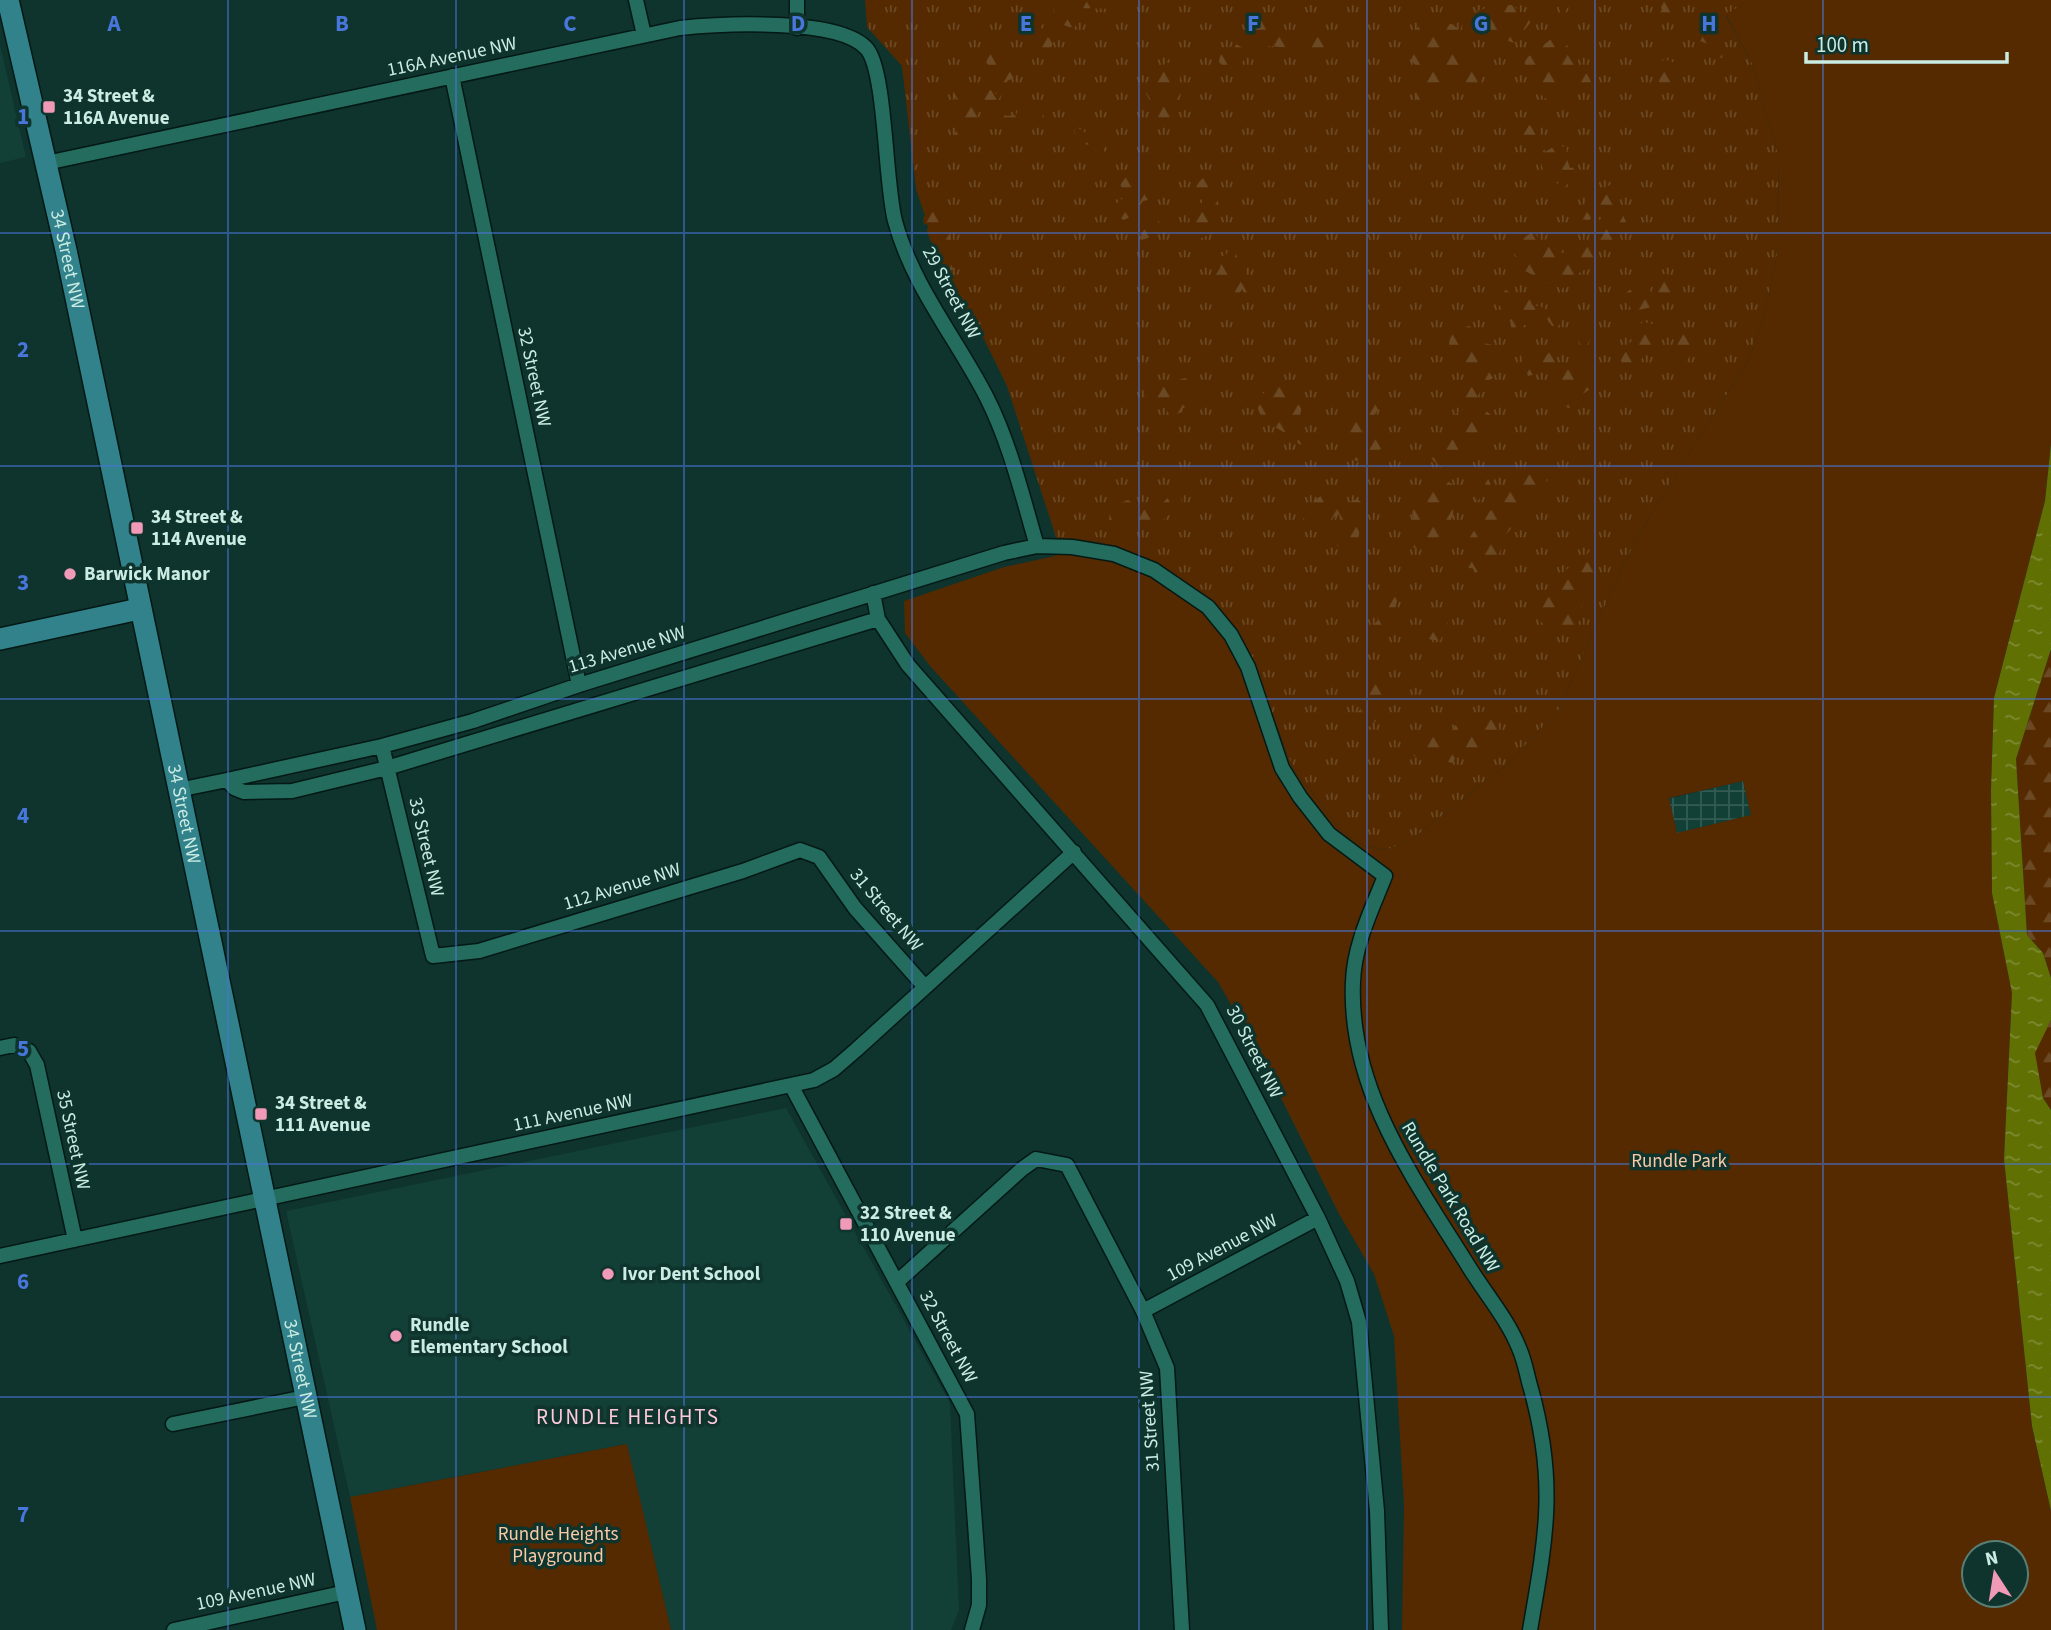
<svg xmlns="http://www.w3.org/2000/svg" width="2051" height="1630" viewBox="0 0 2051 1630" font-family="'Source Sans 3',sans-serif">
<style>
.built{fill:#123f36}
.industrial{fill:url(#industrial-grid)}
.grass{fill:url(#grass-tufts)}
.forest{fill:url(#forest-firs)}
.park{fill:#552a00;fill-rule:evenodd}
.water{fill:url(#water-ripples)}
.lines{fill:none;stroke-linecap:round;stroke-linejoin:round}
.street-casing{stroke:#041915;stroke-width:17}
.secondary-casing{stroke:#041915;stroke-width:24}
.street{stroke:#246c5e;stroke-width:14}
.secondary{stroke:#31828a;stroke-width:21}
.grid{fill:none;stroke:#4876db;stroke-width:2;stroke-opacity:0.55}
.poi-dot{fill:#f09ab7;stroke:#0e342d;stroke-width:2.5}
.labels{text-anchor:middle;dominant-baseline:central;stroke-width:7;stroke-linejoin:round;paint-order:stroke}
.street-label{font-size:19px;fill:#caece3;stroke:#0e342d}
.poi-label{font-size:19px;font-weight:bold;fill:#caece3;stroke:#0e342d;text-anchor:start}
.park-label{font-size:19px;fill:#facaa7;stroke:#0e342d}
.neighbourhood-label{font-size:21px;letter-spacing:2px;fill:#fecbdb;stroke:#0e342d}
.grid-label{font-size:23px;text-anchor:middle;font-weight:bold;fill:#4876db;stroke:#0e342d;stroke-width:7;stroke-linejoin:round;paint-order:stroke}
</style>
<defs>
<pattern id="industrial-grid" width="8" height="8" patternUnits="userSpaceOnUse" patternTransform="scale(1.75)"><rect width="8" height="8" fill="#123f36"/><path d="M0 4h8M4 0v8" fill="none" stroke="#335b53"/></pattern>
<pattern id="grass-tufts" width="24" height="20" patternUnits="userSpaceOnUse" patternTransform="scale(1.75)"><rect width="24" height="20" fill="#552a00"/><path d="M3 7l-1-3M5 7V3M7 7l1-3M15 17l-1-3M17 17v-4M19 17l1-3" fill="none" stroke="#6c4925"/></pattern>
<pattern id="forest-firs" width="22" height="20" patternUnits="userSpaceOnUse" patternTransform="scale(1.75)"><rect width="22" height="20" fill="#552a00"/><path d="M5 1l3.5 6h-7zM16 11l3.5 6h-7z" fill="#6c4925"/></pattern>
<pattern id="water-ripples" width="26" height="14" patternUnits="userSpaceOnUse" patternTransform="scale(1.75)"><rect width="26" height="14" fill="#617003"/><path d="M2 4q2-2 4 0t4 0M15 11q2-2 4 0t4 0" fill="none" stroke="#7d8b34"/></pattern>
</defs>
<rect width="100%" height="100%" fill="#0e342d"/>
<path class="built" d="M0,45L26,157L0,163Z
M786,1108L950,1403L959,1610L951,1630H671L626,1444L350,1497L286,1211Z"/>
<path class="industrial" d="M1743,781L1751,815L1677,833L1668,799Z"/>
<path class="grass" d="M865,0H1748L1726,16L1752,63L1778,154L1779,245L1767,303L1750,358L1657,504L1624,563L1558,711L1504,767L1411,840L1387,850L1362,845L1339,828L1293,768L1260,682L1103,542L1056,537L1007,386L984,339L945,276L916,189L902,66L867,27Z"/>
<path class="forest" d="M1025,0H1040L1042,13L1039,25L1053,42L1050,52L1041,58L1035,56L1014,25L1022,13Z
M1050,0H1120L1117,9L1079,8L1075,27C1059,29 1055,13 1050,0Z
M1560,0H1585L1567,8L1565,14H1560Z
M1658,0H1668L1674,24L1664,18L1656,23L1654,19L1662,10Z
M1496,5H1513L1520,12L1528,13L1530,23L1514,43L1503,39L1500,46L1485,35L1482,41L1476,35L1469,37L1462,28L1463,20L1477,11Z
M1256,14C1281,26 1277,38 1309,30L1338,54L1332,57L1331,62L1310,49L1291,53L1289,48L1269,46L1265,51C1255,44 1244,30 1244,17L1250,18Z
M1425,19L1438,26L1451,24L1465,33L1460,47L1469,50L1471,62H1479L1485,67L1476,92L1471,94L1460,89L1459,74L1455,87L1447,89V97L1443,100L1434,96L1424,102L1417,101L1416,94L1421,89L1416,79L1418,67L1411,61L1413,43L1410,36Z
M1713,26L1718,33L1716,42L1723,52L1722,58H1717L1708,44L1700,41L1702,28Z
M1563,30L1572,36L1571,43L1563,48L1580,74H1587L1591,82L1587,87L1578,89L1574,82L1553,104L1539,93L1540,82L1528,78L1524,60Z
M1234,43L1243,48L1244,59L1237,72L1224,67L1219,62L1221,49L1230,48Z
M991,47H995L1002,60L1016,69L1015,77L1007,81L1008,86L998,100V112L1007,116L1016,115L1020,103L1028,100L1043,106L1044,121H1037L1007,135L1001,129H994L992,123L984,119V110L977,100L980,95H984L989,89L998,95L995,85L992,86L988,79L991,69L986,62Z
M1654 72a12 12 0 1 1 24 0a12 12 0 1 1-24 0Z
M1166,62L1177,66L1180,79L1174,87L1181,94L1176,110L1181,124L1176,129L1161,122L1146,93Z
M956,88L967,91V103L976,110L980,123L968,133L969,141L963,146L952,139L957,129L954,119L964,106L953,96Z
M1529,125L1540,131L1545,152L1558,144L1567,149L1566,154L1571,156L1567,159L1570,168L1578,167L1583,175L1577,181L1578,187L1568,184L1559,190L1555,188L1563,176L1557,173L1545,176L1541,163L1519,142Z
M1077,127L1100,143L1106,154H1098L1092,146L1078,142L1074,130Z
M1128,175L1153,179L1150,191L1153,199L1143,201L1140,205L1147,215L1157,217L1162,228L1156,235L1142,240L1136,237L1137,229L1131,217L1123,220L1113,211V207L1125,196L1120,184Z
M1203,178L1210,182L1207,191L1200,193L1198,203L1201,204L1207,193H1214L1218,201L1220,219L1212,226V233L1199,239L1192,233L1189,216L1192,204L1189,191Z
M1610,185L1614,187L1613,193H1619L1620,208L1626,222L1612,240L1603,242L1593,259L1594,265L1577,274L1562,289L1525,271L1514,255C1515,240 1523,239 1533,232L1542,241L1547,239L1560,254L1568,251L1572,257L1585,241H1596L1598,237L1595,227L1602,217L1603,208L1589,220L1580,219L1578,213L1590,195Z
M925,197C941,207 959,235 947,252L953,269L949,272L942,268L927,232L928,225L924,224L923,218L927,213L922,198Z
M1231,245H1234L1238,260L1248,265L1245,273L1253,296L1246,297L1242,289L1238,296L1221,295L1214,278L1220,268V257L1226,255Z
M1653 286a12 12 0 1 1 24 0a12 12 0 1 1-24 0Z
M1646,280L1650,286L1652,307L1634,311L1626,303L1625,293Z
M1497,284L1516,297L1529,295L1532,305L1542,307L1562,320L1558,326H1552L1546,318L1538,325H1524L1521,330L1512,331L1510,320L1518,314V310H1503L1491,295Z
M1643,322L1652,324L1653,345L1640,361L1623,365L1619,357L1622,349L1633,340L1630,333Z
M1470,326L1484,343L1497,346L1504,355L1491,365L1489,372L1493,378L1485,383L1476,399L1467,401L1461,396L1459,386L1468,376L1486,367L1482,364L1463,365L1440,352L1449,346C1449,334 1457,327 1470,326Z
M1571,328L1583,332L1590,339L1587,345L1581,346L1578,340L1571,338L1569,333Z
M1685,329L1696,331L1702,339L1685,363L1673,369V349Z
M1526,346L1543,357L1553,350L1557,355L1553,369L1528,376L1520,353Z
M1575,368L1580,374L1587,369L1599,383L1580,396L1572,397L1570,408L1561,406L1557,411L1551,405L1542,409V401L1555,398L1557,372Z
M1185,378C1197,387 1192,394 1191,406L1183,408L1182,412L1171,416L1160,402L1146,400V389L1153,381L1171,382Z
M1281,385L1303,400L1298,426L1304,441L1300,445C1283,426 1256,426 1257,399L1272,386Z
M1374,401L1378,410L1371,420V430L1379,437L1381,449L1357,461L1348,457L1350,440L1344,425L1361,406Z
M1470,405H1476V410L1484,409L1491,415C1483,423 1488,430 1481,439L1474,438L1471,449L1454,459V463L1459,465C1448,475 1438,466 1430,457L1433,452H1439L1440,438L1453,416Z
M1476,469L1487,476L1494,493L1482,495L1477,502L1475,498L1480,483L1472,474Z
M1529,472C1557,471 1548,498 1536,510H1510C1511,529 1517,525 1501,538V548L1490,579L1479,582L1483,592L1479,596L1473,595L1475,569L1465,567L1471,552L1468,540L1486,513L1492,510L1493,502C1511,497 1515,483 1529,472Z
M1444,479L1458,488C1454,506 1453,523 1442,538L1436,536L1432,549L1427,554L1422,546L1413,548L1418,536L1415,532L1421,528L1413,521L1411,500L1423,486Z
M1175,489L1179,491L1182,504L1163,520H1158L1157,516L1142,527L1132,528L1123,522L1109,520L1111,497L1121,503L1128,500L1148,512L1158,509Z
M1329,491L1340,495L1341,506L1357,499L1361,502L1359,536L1345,550C1327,542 1330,533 1340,520L1339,514L1315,529L1309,527L1303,520C1307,506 1317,497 1329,491Z
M1591,550L1602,559L1581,608V619L1566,636L1554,633L1539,620C1536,592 1555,580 1573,564L1577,565Z
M1396,578L1407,582L1406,589L1397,601L1388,635L1373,637L1372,627L1378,620L1373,604L1386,594Z
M1433,606L1440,610L1448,622L1440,641L1429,639L1423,632L1424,612Z
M2051,649V978L2043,953L2027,935L2016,759Z
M1378,668C1390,676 1398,684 1398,699L1376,713L1377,720L1369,727L1362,721L1355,722L1352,716L1360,710V702L1369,695L1362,693L1361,687Z
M1485,711L1497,718L1501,737L1496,745L1491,746L1493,750L1486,754C1474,756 1462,745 1452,763L1443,760L1437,751L1427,764L1411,754L1407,739L1418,729L1450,732L1462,717Z
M2051,1020V1110L2043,1098L2034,1052Z"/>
<path class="park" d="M1748,0H2051V444L2045,501L1994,698L1991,790L1992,893L2012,993L2004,1159L2032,1426L2051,1511V1630H1402L1404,1505L1394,1336L1374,1274L1338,1212L1255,1046L1218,982L930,666L905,633L904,601L1004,567L1055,556L1056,537L1103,542L1149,556L1203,590L1242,638L1293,768L1339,828L1362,845L1386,850L1411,840L1504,767L1558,711L1624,563L1657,504L1750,358L1767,303L1779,245L1778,154L1752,63L1726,15ZM1743,781L1751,815L1677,833L1669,798ZM1974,1553H2016V1595H1974Z
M627,1444L671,1630H377L350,1497Z"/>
<path class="water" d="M2051,444V649L2016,759L2027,935L2043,953L2051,978V1020L2035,1053L2043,1098L2051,1110V1511L2032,1426L2004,1159L2012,993L1992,893L1991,790L1994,698L2045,501Z"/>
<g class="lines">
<g class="street-casing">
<path id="street" d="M636,0L644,35
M797,28V0
M452,76L579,685
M46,163L680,28C719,24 840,17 867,49C886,72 885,184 895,221C912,285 956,338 986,396C1010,443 1022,495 1037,546
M873,593L878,619L908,665L1207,1005L1318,1218L1347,1281L1359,1322L1377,1511L1381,1630
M878,619L387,768L292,791L244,792L234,788L227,780L382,746L473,721L579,685L1004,553L1037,546L1072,547L1114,554L1154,570L1208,607L1231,635L1248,667L1282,768L1300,797L1329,834L1385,876C1372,909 1354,945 1353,982C1348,1090 1415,1180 1469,1267C1485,1293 1508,1320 1519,1348C1525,1361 1527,1376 1531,1389C1557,1483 1546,1537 1530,1630
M382,746L433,956L479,951L743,871L800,850L819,857L855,908L925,987
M178,790L227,780
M0,1048L14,1045L29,1051L37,1065L75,1240
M792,1087L967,1414L979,1579V1605L972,1630
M0,1256L814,1080L834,1069L856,1050L1074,852
M897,1282L1022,1169L1036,1159L1067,1165L1143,1311L1167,1368L1182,1630
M1143,1311L1318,1218
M173,1424L305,1397
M174,1630L346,1592"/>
</g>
<g class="secondary-casing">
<g id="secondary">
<path id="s1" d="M8,0L66,250L355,1630"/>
<path d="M0,639L139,609"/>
</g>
</g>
<use href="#street" class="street"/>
<use href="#secondary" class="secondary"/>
</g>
<path class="grid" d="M228,0V1630M456,0V1630M684,0V1630M912,0V1630M1139,0V1630M1367,0V1630M1595,0V1630M1823,0V1630M0,233H2051M0,466H2051M0,699H2051M0,931H2051M0,1164H2051M0,1397H2051"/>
<g class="poi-dot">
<rect x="42" y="100" width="14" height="14" rx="3.5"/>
<rect x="130" y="521" width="14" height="14" rx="3.5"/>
<circle cx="70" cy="574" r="7"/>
<rect x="254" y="1107" width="14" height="14" rx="3.5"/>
<rect x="839" y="1217" width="14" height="14" rx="3.5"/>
<circle cx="608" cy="1274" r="7"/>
<circle cx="396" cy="1336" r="7"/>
</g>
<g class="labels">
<g class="street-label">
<text transform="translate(452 57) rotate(-12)">116A Avenue NW</text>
<text stroke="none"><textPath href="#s1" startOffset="266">34 Street NW</textPath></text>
<text transform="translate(951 293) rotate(62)">29 Street NW</text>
<text transform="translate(534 377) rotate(78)">32 Street NW</text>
<text transform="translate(627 650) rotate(-17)">113 Avenue NW</text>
<text stroke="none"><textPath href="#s1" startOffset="833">34 Street NW</textPath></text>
<text transform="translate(426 847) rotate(77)">33 Street NW</text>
<text transform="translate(622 887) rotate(-17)">112 Avenue NW</text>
<text transform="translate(886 910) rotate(50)">31 Street NW</text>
<text transform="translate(1254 1052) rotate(63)">30 Street NW</text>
<text transform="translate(573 1113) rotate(-12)">111 Avenue NW</text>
<text transform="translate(73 1140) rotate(78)">35 Street NW</text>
<text transform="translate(1450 1197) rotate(59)">Rundle Park Road NW</text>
<text transform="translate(1222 1248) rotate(-28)">109 Avenue NW</text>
<text transform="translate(948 1337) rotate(62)">32 Street NW</text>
<text stroke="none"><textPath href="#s1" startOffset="1400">34 Street NW</textPath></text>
<text transform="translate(1150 1421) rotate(-94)">31 Street NW</text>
<text transform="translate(256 1592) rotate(-12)">109 Avenue NW</text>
</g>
<g class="poi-label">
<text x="63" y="96">34 Street &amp;<tspan x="63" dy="22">116A Avenue</tspan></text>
<text x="151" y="517">34 Street &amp;<tspan x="151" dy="22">114 Avenue</tspan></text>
<text x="84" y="574">Barwick Manor</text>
<text x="275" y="1103">34 Street &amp;<tspan x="275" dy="22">111 Avenue</tspan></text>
<text x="860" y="1213">32 Street &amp;<tspan x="860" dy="22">110 Avenue</tspan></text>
<text x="622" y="1274">Ivor Dent School</text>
<text x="410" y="1325">Rundle<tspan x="410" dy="22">Elementary School</tspan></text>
</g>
<g class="park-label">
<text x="1679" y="1161">Rundle Park</text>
<text x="558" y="1534">Rundle Heights<tspan x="558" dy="22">Playground</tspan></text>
</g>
<g class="neighbourhood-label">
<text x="628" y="1417">RUNDLE HEIGHTS</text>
</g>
</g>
<g class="grid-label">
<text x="114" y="31">A</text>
<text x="342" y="31">B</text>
<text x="570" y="31">C</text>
<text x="798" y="31">D</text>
<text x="1026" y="31">E</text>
<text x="1253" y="31">F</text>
<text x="1481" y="31">G</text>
<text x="1709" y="31">H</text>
<text x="23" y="124">1</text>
<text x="23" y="357">2</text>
<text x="23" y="590">3</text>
<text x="23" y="823">4</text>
<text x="23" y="1056">5</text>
<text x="23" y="1289">6</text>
<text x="23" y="1522">7</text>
</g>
<g transform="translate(1995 1574) rotate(348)"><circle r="33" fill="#0e342d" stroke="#597e76" stroke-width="2"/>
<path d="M0-5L12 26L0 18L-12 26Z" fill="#f09ab7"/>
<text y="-10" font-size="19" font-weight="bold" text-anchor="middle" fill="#caece3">N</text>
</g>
<path d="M1806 52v10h201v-10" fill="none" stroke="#caece3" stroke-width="3.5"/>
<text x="1816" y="52" font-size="21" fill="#caece3" stroke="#0e342d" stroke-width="5" paint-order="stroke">100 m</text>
</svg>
